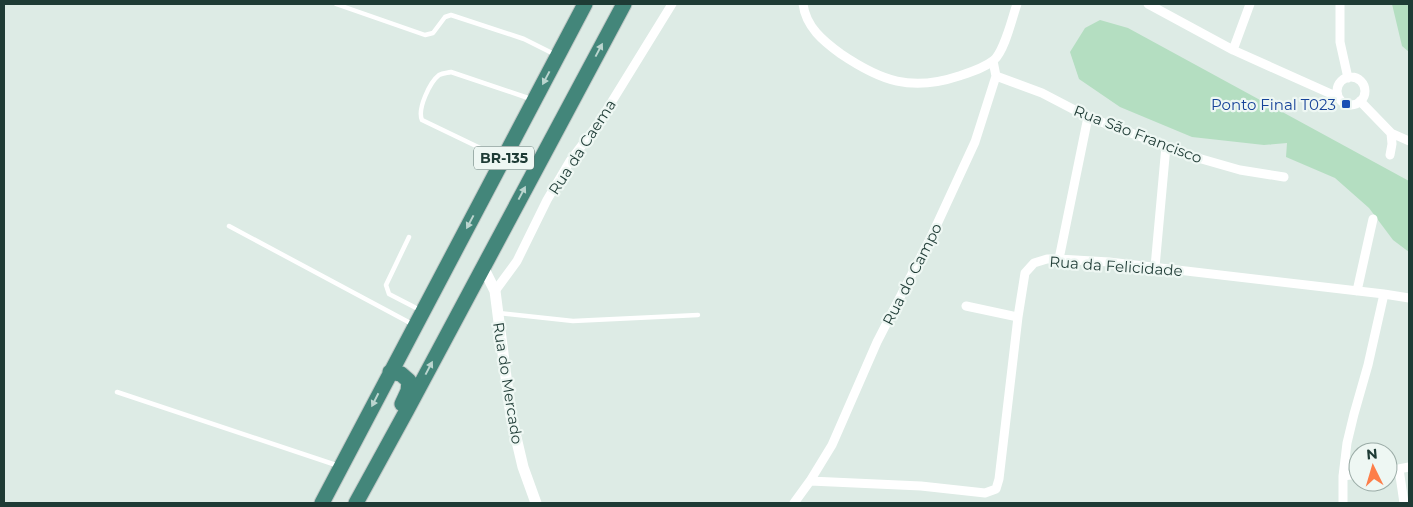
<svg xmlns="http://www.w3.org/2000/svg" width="1413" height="507" viewBox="0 0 1413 507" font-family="Montserrat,sans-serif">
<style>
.green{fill:#b4dec1}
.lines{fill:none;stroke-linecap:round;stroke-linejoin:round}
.trunk-casing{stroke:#c0c8c6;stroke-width:17}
.service{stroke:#fff;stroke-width:4.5}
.minor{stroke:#fff;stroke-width:9}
.tertiary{stroke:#fff;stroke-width:11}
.trunk{stroke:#43867a;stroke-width:15}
.oneway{fill:#bbd5cf}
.transit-dot{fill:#1a4fb4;stroke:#eef7f3;stroke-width:2}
.labels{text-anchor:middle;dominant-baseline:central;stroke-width:4.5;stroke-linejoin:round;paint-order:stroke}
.shield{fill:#eef7f3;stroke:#5c736e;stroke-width:1}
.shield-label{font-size:14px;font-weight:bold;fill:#1e3b35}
.transit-label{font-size:15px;fill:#164399;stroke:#eef7f3;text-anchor:end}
.street-label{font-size:15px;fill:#1e3b35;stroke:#eef7f3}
</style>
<rect width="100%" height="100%" fill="#ddebe5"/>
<path class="green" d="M1392,4H1409V52L1402,46Z
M1100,20L1128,28L1409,181V252L1393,240L1369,208L1335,178L1286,157L1287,143L1264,145L1192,137L1120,107L1079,79L1070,52L1085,28Z"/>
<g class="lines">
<g class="trunk-casing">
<path id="trunk" d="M390,372L401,374L409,381L408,391L402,404
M322,503L585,4
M356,503L407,410L624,4"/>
</g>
<path class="service" d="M336,4L425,35L433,33L445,17L451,15L524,39L554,54
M501,158L422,120C417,109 430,82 439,75C443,73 447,73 451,72L531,99
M229,226L414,325
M409,237L386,285L389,294L420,310
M499,313L573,321L698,315
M117,392L339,466"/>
<path class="minor" d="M803,4C806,27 823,41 841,54C881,81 911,92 959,76C971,72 984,68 994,60C1005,50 1012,18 1017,4
M1148,4L1233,50L1338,97
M1340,4V42L1348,78
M1233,50L1250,4
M996,76L1042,93L1088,117L1198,158L1240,170L1284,177
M1337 91a14 14 0 1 1 28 0a14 14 0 1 1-28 0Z
M1360,101L1391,133L1392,144L1390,155
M1391,133L1409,141
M1059,259L1088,117
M1155,267L1166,146
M495,291L517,261L547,200L570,161L598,124L672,4
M1357,291L1373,219
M966,306L1018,317
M1399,469L1404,503
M1388,471L1409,467
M1343,476L1358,474
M810,481L921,486L985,493L996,489L999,479L1018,317L1025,273L1034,263L1047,259H1059L1109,262L1384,294L1409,298
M794,503L810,481L832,445L877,342L932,235L975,142L996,76L993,61
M1343,503V476L1347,443L1354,414L1368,365L1384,294"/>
<path class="tertiary" d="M483,267L495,291L511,416L523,467L536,503"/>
<use href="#trunk" class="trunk"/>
</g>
<defs><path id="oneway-solid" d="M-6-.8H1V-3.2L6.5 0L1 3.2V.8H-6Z" transform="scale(1.25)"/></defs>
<g class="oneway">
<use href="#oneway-solid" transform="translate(599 50) rotate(-62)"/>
<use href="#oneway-solid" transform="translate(546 78) rotate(118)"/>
<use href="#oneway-solid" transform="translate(522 193) rotate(-62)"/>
<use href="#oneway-solid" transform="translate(470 222) rotate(118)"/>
<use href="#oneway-solid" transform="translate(429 368) rotate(-62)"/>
<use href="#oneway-solid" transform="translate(375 400) rotate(117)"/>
</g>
<rect class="transit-dot" x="1341" y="99" width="10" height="10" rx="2.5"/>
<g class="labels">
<rect class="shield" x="474" y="146.5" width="60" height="23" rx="4"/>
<g class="shield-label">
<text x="504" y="158">BR-135</text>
</g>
<g class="transit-label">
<text x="1336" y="104">Ponto Final T023</text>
</g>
<g class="street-label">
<text transform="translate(1138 134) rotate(21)">Rua São Francisco</text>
<text transform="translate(582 147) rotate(-57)">Rua da Caema</text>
<text transform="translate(1116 266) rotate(4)">Rua da Felicidade</text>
<text transform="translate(912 274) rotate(-63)">Rua do Campo</text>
<text transform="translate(508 383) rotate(81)">Rua do Mercado</text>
</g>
</g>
<rect width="1413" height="507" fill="none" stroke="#1e3b35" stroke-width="10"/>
<g transform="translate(1373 467) rotate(355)"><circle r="24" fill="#eef7f3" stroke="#9baca7"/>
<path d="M0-4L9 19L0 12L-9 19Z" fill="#fd7e49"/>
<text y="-8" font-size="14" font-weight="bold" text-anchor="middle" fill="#1e3b35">N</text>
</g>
</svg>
